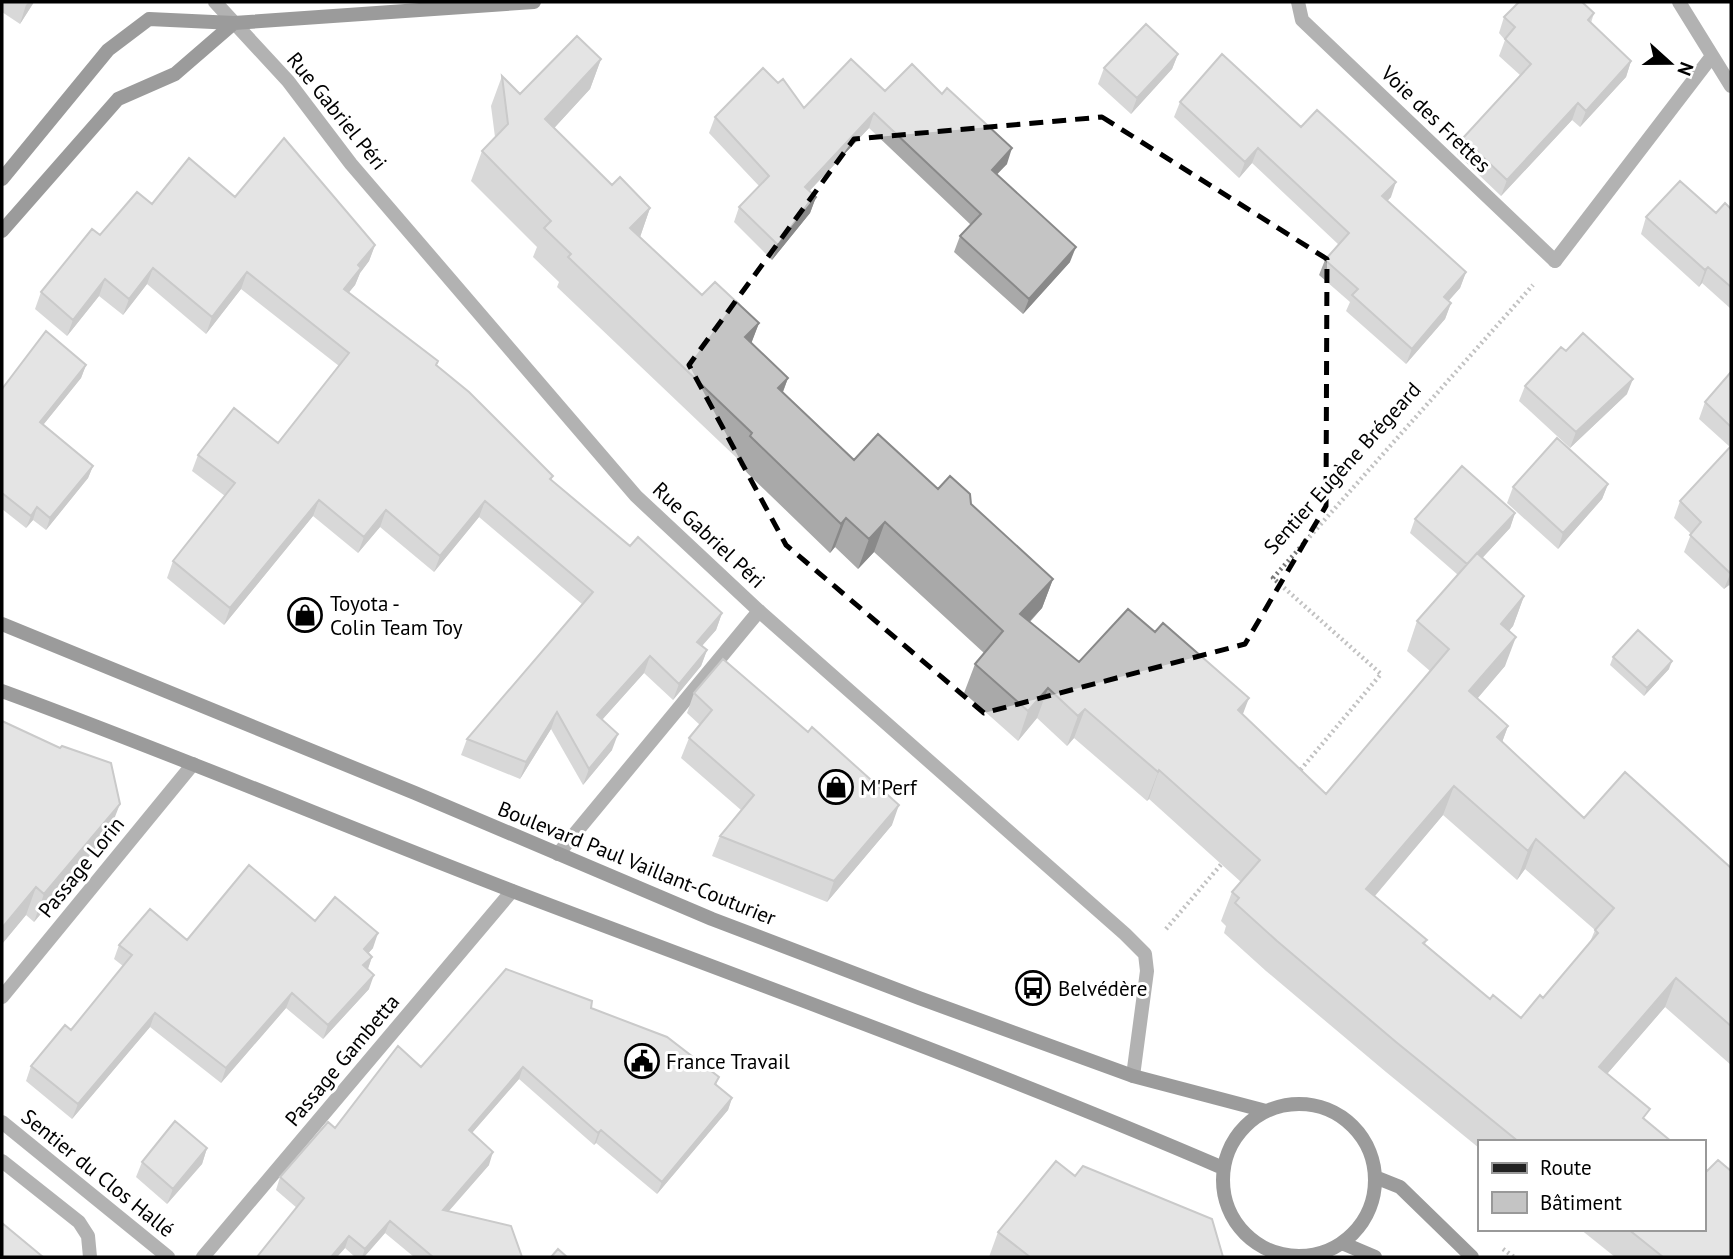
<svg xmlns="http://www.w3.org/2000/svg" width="1733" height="1259" viewBox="0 0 1733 1259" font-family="'PT Sans',sans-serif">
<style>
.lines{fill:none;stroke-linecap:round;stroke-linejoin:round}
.path{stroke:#777;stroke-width:4.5;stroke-dasharray:2 3.5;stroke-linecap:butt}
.service{stroke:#555;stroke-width:14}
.minor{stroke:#555;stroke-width:14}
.tertiary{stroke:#555;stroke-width:14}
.secondary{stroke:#222;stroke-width:14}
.wall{fill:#a9a9a9;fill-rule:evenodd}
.shaded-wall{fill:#898989}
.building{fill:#c4c4c4;stroke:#898989;stroke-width:2;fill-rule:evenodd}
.marked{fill:none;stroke:#000;stroke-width:5;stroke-dasharray:14 9;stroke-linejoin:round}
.labels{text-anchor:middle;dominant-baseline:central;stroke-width:6;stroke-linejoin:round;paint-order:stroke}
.street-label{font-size:21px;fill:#000;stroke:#fff}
.poi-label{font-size:21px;fill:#000;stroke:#fff;text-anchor:start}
</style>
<rect width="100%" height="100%" fill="#fff"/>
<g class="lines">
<path class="path" d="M1297,774L1381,674L1273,578L1533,285
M1166,929L1224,861
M1503,1249L1514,1257"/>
<path class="service" d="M1298,2L1302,20L1555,261
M558,854L759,611
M2,997L193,764
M2,1122L168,1257
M2,1161L79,1222L88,1236L90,1257
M203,1257L512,891"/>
<path class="minor" d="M1679,2L1731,86
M1555,261L1712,56
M1283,1257L1284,1256"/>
<path class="tertiary" d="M215,2L288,81L351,164L636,496L759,611L1125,934L1145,954L1147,971L1133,1076"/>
<path class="secondary" d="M2,179L108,50L149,19L234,23L534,2
M2,231L118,99L175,74L234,23
M2,624L415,793L712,919L919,998L1133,1076L1266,1111
M2,691C177,755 349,828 523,895C757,984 993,1069 1223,1168
M1223 1180a76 76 0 1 1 152 0a76 76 0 1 1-152 0Z
M1375,1177L1400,1187L1472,1257
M1342,1243L1375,1257"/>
</g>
<path class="wall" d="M2,2H34L20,24L2,12Z
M1594,13L1591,23L1631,61L1626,77L1580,127L1572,120L1501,196L1457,154L1463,138L1520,75L1499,56L1505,40L1499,33L1504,17Z
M1178,54L1172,69L1131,114L1098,84L1104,68Z
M601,59L590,89L554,128L612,185L650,208L640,237L702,295L759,323L751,343L788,378L783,392L854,460L938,489L971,504L1053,579L1042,608L1030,622L1079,662L1243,715L1326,794L1430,671L1407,651L1417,621L1458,575L1410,533L1415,519L1515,513L1510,528L1482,558L1524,596L1513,626L1509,631L1505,666L1477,699L1508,726L1502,742L1584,818L1731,868V1065L1665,1007L1607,1074L1646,1120L1672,1142H1479V1148L1386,1072L1266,971L1224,933L1226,926L1221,921L1232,892L1241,882L1149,799L1147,801L1074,738L1067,746L1037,718L1018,741L964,693L975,664L984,653L874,552L858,569L835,547L830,553L739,465L741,462L557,287L559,282L533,257L537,247L471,181L482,151L495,137L491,106L502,76L520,94ZM1443,815L1517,880L1525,869L1595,930L1590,942L1543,998L1521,1018L1490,999L1425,944L1427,940L1375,896Z
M885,91L1007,164L996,174L1070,262L1023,314L954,252L960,236L971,225L869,128L809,191L816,197L810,213L772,260L734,222L739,207L759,186L709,133L715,117L804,108Z
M1180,102L1301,127L1391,197L1387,201L1466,272L1460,288L1448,301L1451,303L1445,319L1406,364L1346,311L1350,302L1319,275L1325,260L1339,245L1252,163L1239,178L1174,117Z
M235,197L375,245L369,261L360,273L355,285L348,293L436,366L553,476L551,480L630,546L722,613L716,630L702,646L707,650L701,666L673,700L644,673L602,720L612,750L583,785L551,729L520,779L461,755L467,739L582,604L479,517L434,572L380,527L358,553L313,516L224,625L167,578L173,561L225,496L192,471L198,455L278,443L339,366L241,289L206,334L147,284L123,315L99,296L67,336L35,309L41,292L100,235L152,204Z
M1731,209V309L1702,283L1699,287L1641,234L1646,217L1716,213Z
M86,365L81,378L43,425L93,466L88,478L46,530L33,520L26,528L2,509V389Z
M1731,372V587L1729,585L1724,589L1684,552L1691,534L1674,518L1680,501L1730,447L1699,419L1705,402Z
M1525,386L1627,394L1570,448L1519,401Z
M1608,484L1602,499L1558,549L1507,503L1513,487Z
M1613,657L1669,669L1644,696L1610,665Z
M694,693L892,825L827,902L712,856L720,836L741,810L681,758L689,738L700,725L687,713Z
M2,721L109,832L34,922L26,915L2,944Z
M315,921L373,948L368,953L372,957L368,969L369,989L323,1039L286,1008L221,1083L150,1027L72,1119L26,1081L31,1066L71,1030L123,966L114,959L119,945L187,940Z
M591,1008L719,1077L716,1085L732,1098L728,1110L657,1194L596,1143L594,1145L519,1079L472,1133L489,1165L449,1211L522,1257H414L385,1233L364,1257H355L345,1248L337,1257H257L297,1208L276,1190L280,1177L335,1128L421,1067Z
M207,1148L202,1164L167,1204L136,1177L142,1162Z
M1075,1176L1223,1257H989L998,1232Z
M1580,1229H1703L1731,1257H1615Z"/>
<path class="shaded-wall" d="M29,2H34L20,24L26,5Z
M1178,54L1172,69L1131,114L1137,98Z
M601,59L590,89L535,149L545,119Z
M1631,61L1626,77L1580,127L1586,111Z
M1578,103L1572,120L1501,196L1507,180Z
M874,113L869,128L799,202L805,187Z
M1012,148L1007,164L986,186L992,170Z
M1258,148L1252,163L1239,178L1245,162Z
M1396,182L1391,197L1377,212L1382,196Z
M816,197L810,213L772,260L778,245Z
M650,208L640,237L630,228Z
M375,245L369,261L360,273L355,285L338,306L344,289L358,265Z
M1076,247L1070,262L1023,314L1029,299Z
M1708,267L1702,283L1699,287L1705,270Z
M153,268L147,284L123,315L129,299Z
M247,272L241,289L206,334L212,317Z
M1466,272L1460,288L1438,313L1444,297Z
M105,279L99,296L67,336L73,320Z
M1451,303L1445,319L1406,364L1412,349Z
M759,323L748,352L745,337Z
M86,365L81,378L35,435L40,422Z
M788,378L777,407L778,388Z
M1633,379L1627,394L1570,448L1576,432Z
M93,466L88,478L46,530L50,518Z
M1608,484L1602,499L1558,549L1563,533Z
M319,500L313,516L224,625L230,608Z
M485,501L479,517L434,572L440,556Z
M37,507L33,520L26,528L31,516Z
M386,510L380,527L358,553L364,537Z
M1515,513L1510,528L1463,579L1468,564Z
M846,518L835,547L830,553L841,524Z
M885,522L874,552L858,569L869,539Z
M1731,572V578L1729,585L1724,589Z
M1053,579L1042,608L1009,643L1020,614Z
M1524,596L1513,626L1490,653L1501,624Z
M722,613L716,630L691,658L697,642Z
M1516,637L1505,666L1458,721L1469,691Z
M707,650L701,666L673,700L679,684Z
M650,656L644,673L591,732L597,715Z
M1672,661L1669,669L1644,696L1647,688Z
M1048,688L1037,718L1018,741L1028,711Z
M1249,698L1238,727V710Z
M1085,709L1074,738L1067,746L1078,716Z
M557,712L551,729L520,779L526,762Z
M1508,726L1497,756V737Z
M618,734L612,750L583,785L589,769Z
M1159,770L1149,799L1147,801L1158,772Z
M1454,786L1443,815L1356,918L1366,889Z
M120,804L109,832L34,922L44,894Z
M899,805L892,825L827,902L834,881Z
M1536,839L1525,869L1517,880L1528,851Z
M36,887L26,915L2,944V928Z
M378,933L373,948L359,964L364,949Z
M372,957L367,971L363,965Z
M374,975L369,989L323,1039L328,1025Z
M1676,978L1665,1007L1588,1096L1599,1067Z
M292,993L286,1008L221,1083L226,1068Z
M155,1013L150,1027L72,1119L78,1104Z
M523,1067L519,1079L464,1142L469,1130Z
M732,1098L728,1110L657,1194L662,1182Z
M601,1130L596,1143L594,1145L598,1133Z
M207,1148L202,1164L167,1204L173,1189Z
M493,1152L489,1165L439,1222L443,1210Z
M390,1221L385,1233L364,1257H362L365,1249Z
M349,1236L345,1248L337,1257H331Z"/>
<path class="building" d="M1519,2H1582L1594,13L1588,20L1631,61L1586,111L1578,103L1507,180L1463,138L1531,64L1505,39L1515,27L1504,17Z
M1146,24L1178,54L1137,98L1104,68Z
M577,36L601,59L545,119L612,185L620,177L650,208L630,228L702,295L715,282L759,323L745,337L788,378L778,388L854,460L878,434L938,489L950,476L970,494L971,504L1053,579L1020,614L1079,662L1128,609L1155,632L1163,623L1249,698L1238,710L1326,794L1449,649L1417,621L1477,553L1524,596L1501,624L1516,637L1469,691L1508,726L1497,737L1584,818L1625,772L1731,868V1026L1676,978L1599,1067L1650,1109L1643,1118L1672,1142H1519L1396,1042L1277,941L1235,903L1239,898L1232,892L1260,860L1159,770L1158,772L1085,709L1078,716L1048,688L1028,711L975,664L1003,631L885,522L869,539L846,518L841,524L750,436L752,433L568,257L571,254L544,228L551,221L482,151L508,124L502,76L520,94ZM1454,786L1528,851L1536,839L1614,908L1595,930L1598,933L1543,998L1540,995L1521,1018L1493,995L1490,999L1423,943L1427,940L1366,889Z
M1222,54L1301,127L1317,110L1396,182L1382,196L1466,272L1444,297L1451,303L1412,349L1352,295L1358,289L1325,260L1349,233L1258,148L1245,162L1180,102Z
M851,59L885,91L912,64L942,94L947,88L1012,148L992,170L1076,247L1029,299L960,236L981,214L874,113L805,187L816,197L778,245L739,207L769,176L715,117L763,68L778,83L783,79L804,108Z
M284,138L375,245L358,265L361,268L344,289L438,361L436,365L469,392L553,476L550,479L630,546L638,537L722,613L697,642L707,650L679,684L650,656L597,715L618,734L589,769L557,712L526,762L467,739L593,592L485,501L440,556L386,510L364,537L319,500L230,608L173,561L235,483L198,455L234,408L278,443L349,353L247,272L212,317L153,268L129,299L105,279L73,320L41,292L92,229L100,235L137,192L152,204L189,158L235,197Z
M1680,181L1716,213L1725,203L1731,209V287L1708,267L1705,270L1646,217Z
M46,331L86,365L40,422L93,466L50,518L37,507L31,516L2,493V389Z
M1583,333L1633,379L1576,432L1525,386L1561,347L1566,351Z
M1731,372V427L1705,402Z
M1557,438L1608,484L1563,533L1513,487Z
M1731,446V572L1730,573L1690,535L1701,522L1680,501Z
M1462,466L1515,513L1467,564L1415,519Z
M1638,630L1672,661L1647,688L1613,657Z
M723,659L808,732L812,727L899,805L834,881L720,836L754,795L689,738L712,710L694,693Z
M2,721L60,748L62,746L111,763L120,804L44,894L36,887L2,928Z
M249,865L315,921L335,897L378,933L364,949L372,957L363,965L374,975L328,1025L292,993L226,1068L155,1013L78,1104L31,1066L65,1025L71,1030L132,955L119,945L150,909L187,940Z
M506,969L592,1001L591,1008L667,1037L719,1077L715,1084L732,1098L662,1182L601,1130L598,1133L523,1067L469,1130L493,1152L443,1210L511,1226L522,1257H433L390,1221L365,1249L349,1236L331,1257H257L304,1198L280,1177L328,1122L335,1128L398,1046L421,1067Z
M175,1121L207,1148L173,1189L142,1162Z
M1718,1160L1731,1171V1257H1663L1628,1229H1703V1167L1707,1171Z
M1056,1161L1075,1176L1083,1166L1212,1219L1223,1257H1030L998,1232Z
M2,1223L43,1257H2Z
M558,1249L567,1257H551Z"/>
<path d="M0 0H1733V1259H0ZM1102,117L1327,259L1326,506L1245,644L984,713L786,545L689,365L854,139Z" fill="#fff" fill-opacity=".55" fill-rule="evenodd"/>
<path class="marked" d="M1102,117L1327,259L1326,506L1245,644L984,713L786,545L689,365L854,139Z"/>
<defs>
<g id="shop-ring" transform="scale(1.75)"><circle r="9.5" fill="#fff" stroke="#000" stroke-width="1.5"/><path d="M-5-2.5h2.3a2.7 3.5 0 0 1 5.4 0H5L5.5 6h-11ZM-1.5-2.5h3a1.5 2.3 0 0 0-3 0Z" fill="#000"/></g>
<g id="bus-ring" transform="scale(1.75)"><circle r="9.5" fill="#fff" stroke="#000" stroke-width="1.5"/><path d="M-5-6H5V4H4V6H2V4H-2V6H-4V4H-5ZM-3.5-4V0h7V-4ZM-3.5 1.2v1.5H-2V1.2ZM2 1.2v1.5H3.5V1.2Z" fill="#000"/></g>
<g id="civic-ring" transform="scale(1.75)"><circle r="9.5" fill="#fff" stroke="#000" stroke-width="1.5"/><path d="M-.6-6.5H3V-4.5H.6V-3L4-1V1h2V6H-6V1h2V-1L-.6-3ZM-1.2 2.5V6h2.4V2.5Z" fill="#000"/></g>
</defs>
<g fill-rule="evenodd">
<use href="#shop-ring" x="305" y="615"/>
<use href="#shop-ring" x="836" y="787"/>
<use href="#bus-ring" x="1033" y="988"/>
<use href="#civic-ring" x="642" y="1061"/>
</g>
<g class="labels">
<g class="street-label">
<text transform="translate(337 111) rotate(51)">Rue Gabriel Péri</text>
<text transform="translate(1436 119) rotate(44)">Voie des Frettes</text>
<text transform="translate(1342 468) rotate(-48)">Sentier Eugène Brégeard</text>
<text transform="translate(709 535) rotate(43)">Rue Gabriel Péri</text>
<text transform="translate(637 863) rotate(22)">Boulevard Paul Vaillant-Couturier</text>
<text transform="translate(81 867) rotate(-51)">Passage Lorin</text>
<text transform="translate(342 1060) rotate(-50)">Passage Gambetta</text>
<text transform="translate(98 1173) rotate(39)">Sentier du Clos Hallé</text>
</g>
<g class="poi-label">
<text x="330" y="603">Toyota -<tspan x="330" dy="24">Colin Team Toy</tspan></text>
<text x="860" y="787">M'Perf</text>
<text x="1058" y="988">Belvédère</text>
<text x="666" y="1061">France Travail</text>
</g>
</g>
<rect width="1733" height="1259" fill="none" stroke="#000000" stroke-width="7"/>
<rect x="1478" y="1140" width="228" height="91" fill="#ffffff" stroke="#999999" stroke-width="2"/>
<rect x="1492" y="1163" width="35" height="10" fill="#222222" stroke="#999999" stroke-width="2"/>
<text x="1540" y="1175" font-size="21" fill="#000000">Route</text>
<rect x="1492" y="1192" width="35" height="21" fill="#c4c4c4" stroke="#999999" stroke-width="2"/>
<text x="1540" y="1210" font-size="21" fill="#000000">Bâtiment</text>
<g transform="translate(1670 63) rotate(111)" stroke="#ffffff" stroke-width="5" paint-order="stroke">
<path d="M0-5L12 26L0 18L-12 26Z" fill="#000000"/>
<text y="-10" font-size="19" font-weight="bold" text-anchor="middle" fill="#000000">N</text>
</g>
</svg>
